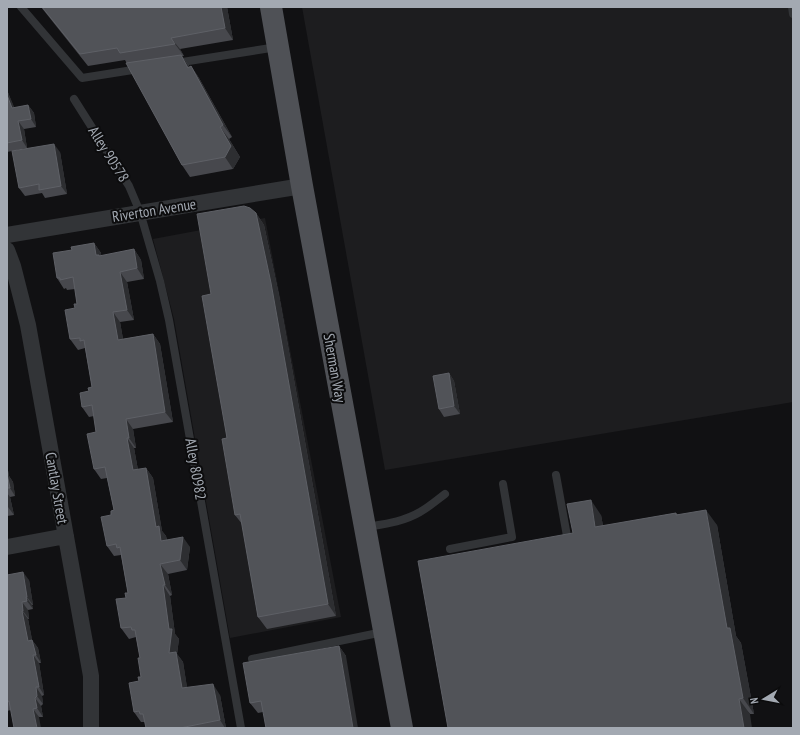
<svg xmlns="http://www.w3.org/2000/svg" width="800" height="735" viewBox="0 0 800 735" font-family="'PT Sans Narrow',sans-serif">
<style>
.built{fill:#1d1d1f}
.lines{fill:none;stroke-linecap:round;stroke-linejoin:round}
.service{stroke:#323437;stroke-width:8}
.minor{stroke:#323437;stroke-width:16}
.primary{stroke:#4f5156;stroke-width:22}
.wall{fill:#47484d}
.shaded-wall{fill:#2d2e31}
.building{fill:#515358;stroke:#5e6066}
.labels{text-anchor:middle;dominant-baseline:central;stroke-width:4;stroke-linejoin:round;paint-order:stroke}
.street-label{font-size:15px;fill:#a3a9b2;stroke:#0c0c0d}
</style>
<rect width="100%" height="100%" fill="#111113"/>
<path class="built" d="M302,7H793V402L385,470Z
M265,218L341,617L230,638L174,319L153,239Z"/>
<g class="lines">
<path class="service" d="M21,7L82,78L139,69
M792,7L793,14
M176,63L277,47
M74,99L129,186L140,212L160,281L169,320L241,728
M556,475L567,536
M366,527C384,524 403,522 420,512C429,507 437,500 445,494
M450,549L512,537L503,484
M252,659L383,632"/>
<path class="minor" d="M7,235L302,186
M7,250L13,266L28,325L91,676V728
M7,547L66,536"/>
<path class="primary" d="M271,7L302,186L402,728"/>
</g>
<path class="wall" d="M41,7H227L233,40L180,49L184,56H182L190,67L191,66L199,78L232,137L229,139L240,157L233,169L190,177L182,165L125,60L88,66Z
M7,90L14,108L28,105L34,113L36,127L24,129L27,148L7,152Z
M60,152L67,194L45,198L42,193L25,196L19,188Z
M256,213L264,225L279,295L336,616L267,629L258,617L242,524L235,515L211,294Z
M94,243L101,253V256L134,249L141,260L144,279L127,282L134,320L120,322L123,339L153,334L160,344L173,422L133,429L136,448H134L138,470L146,468L153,478L162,531L166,536L167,540L190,547L187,570L168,574L172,595L170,596L175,634L179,639L177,654L183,662L187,688L220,695L226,728H146L145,722H141L134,712L139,681L141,677L140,658L136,637L129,639L121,628L126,598L128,593L121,555L114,556L107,546L111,515L114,510L107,478L101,479L94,469L96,432L94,416L89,417L82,407L89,391L92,387L85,348L78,350L70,339L75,308L77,304L75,289L67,290L66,288L64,289L57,278L72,250Z
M449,373L454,381L460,414L444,417L439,409Z
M7,465L9,476L13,482L15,496L10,497L14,515L7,516Z
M676,513L678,515L717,525L736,636L741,643L754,714H750L573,533L601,515L603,526Z
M7,575L29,580L33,605H32L33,609L28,610L29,619H28L32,640L38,648L41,663H39L44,695L42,696L43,704L41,706L43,717H39L11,710L7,711Z
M339,646L346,656L263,712L258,713L250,703Z"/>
<path class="shaded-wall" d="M221,7H227L233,40L225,28Z
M171,38L180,49L184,56L175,44Z
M181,55L189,66L197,80L188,68Z
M191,66L199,78L232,137L223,125Z
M7,90L18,116L12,108L7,95Z
M28,105L34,113L36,127L31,119Z
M18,121L24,129L27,148L22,140Z
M220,127L229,139L240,157L233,169L225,157Z
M54,144L60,152L67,194L61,186Z
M256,213L264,225L279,295L336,616L328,604Z
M94,243L101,253L102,259L96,255Z
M134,249L141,260L144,279L137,268Z
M120,272L127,282L134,320L127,310Z
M113,312L120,322L125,350L118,340Z
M153,334L160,344L173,422L165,412Z
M449,373L454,381L460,414L454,406Z
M126,419L133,429L136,448L129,438Z
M127,438L134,448L140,481L133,470Z
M7,465L9,476L13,482L15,496L10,488L7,478Z
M146,468L153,478L162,531L166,536L169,551L161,541L156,527Z
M7,493L10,497L14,515L8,507L7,503Z
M591,500L601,515L606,542L595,527Z
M706,510L717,525L736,636L741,643L754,714L743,698L727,628Z
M183,537L190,547L187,570L180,560Z
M160,564L168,574L172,595L165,585Z
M23,572L29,580L33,605L27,597Z
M163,585L170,596L175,634L179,639L177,654L183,662L189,699L182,688L169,653V629Z
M26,597L32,605L33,609L27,601Z
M22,602L28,610L29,619L23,611Z
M22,611L28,619L34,649L28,641Z
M32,640L38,648L41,663L36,655Z
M339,646L346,656L358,728H353Z
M33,655L39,663L44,695L39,687Z
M213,684L220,695L226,728H225L220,720Z
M36,687L42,696L43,704L37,696Z
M35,698L41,706L43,717L37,708Z
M739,699L750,714L752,728H744Z
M33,709L39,717L41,728H37Z"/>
<path class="building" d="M42,7H221L225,28L171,38L175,44L120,53L117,48L80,54Z
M181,55L188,68L191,66L223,125L220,127L231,146L225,157L182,165L126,63Z
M7,95L12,108L28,105L31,119L18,121L22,140L7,143Z
M54,144L61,186L39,190V184L19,188L12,151Z
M244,206L250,208L256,213L271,283L328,604L258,617L240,514L235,515L222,439L227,438L202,296L211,294L197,214Z
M94,243L96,255H99V256L134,249L137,268L120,272L127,310L113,312L118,340L153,334L165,412L126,419L129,438H127L133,470L146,468L156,527L159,526L161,541L183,537L180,560L160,564L165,585H163L169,629H172L169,653L176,652L182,688L213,684L220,720L180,728H146L143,714H140L139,711L134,712L129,683L139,681L138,677H141L138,658H140L135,630H132L131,627L121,628L116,599L126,598L125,593H128L120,547L117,548L116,544L107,546L101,517L111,515V511L114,510L105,467L94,469L87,434L96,432L92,405L82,407L80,393L89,391L88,388L92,387L84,340L80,341V338L70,339L65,310L75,308L74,304H77L73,277L60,280V278H57L53,253L72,250L71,247Z
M449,373L454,406L439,409L433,376Z
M7,474L10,488H7Z
M591,500L595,527L676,513V515L706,510L727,628H730L743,698L739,699L744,728H448L418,561L573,533L567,504Z
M23,572L27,597H26L27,601L22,602L23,611H22L28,641L32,640L36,655H33L39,687H36L37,696L35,698L37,708L33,709L37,728H14L9,701L7,702V575Z
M339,646L353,728H266L261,701L250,703L243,663Z"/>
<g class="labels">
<g class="street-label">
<text transform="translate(109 154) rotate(58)">Alley 90578</text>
<text transform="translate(154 210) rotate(-9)">Riverton Avenue</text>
<text transform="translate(335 368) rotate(80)">Sherman Way</text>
<text transform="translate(196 469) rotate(80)">Alley 80982</text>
<text transform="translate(57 488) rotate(80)">Cantlay Street</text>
</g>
</g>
<rect width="800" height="735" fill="none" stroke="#a3a9b2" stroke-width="16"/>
<g transform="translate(764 699) rotate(260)" stroke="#0c0c0d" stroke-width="3" paint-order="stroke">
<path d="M0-3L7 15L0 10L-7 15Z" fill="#a3a9b2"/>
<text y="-6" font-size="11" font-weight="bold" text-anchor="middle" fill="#a3a9b2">N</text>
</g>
</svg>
